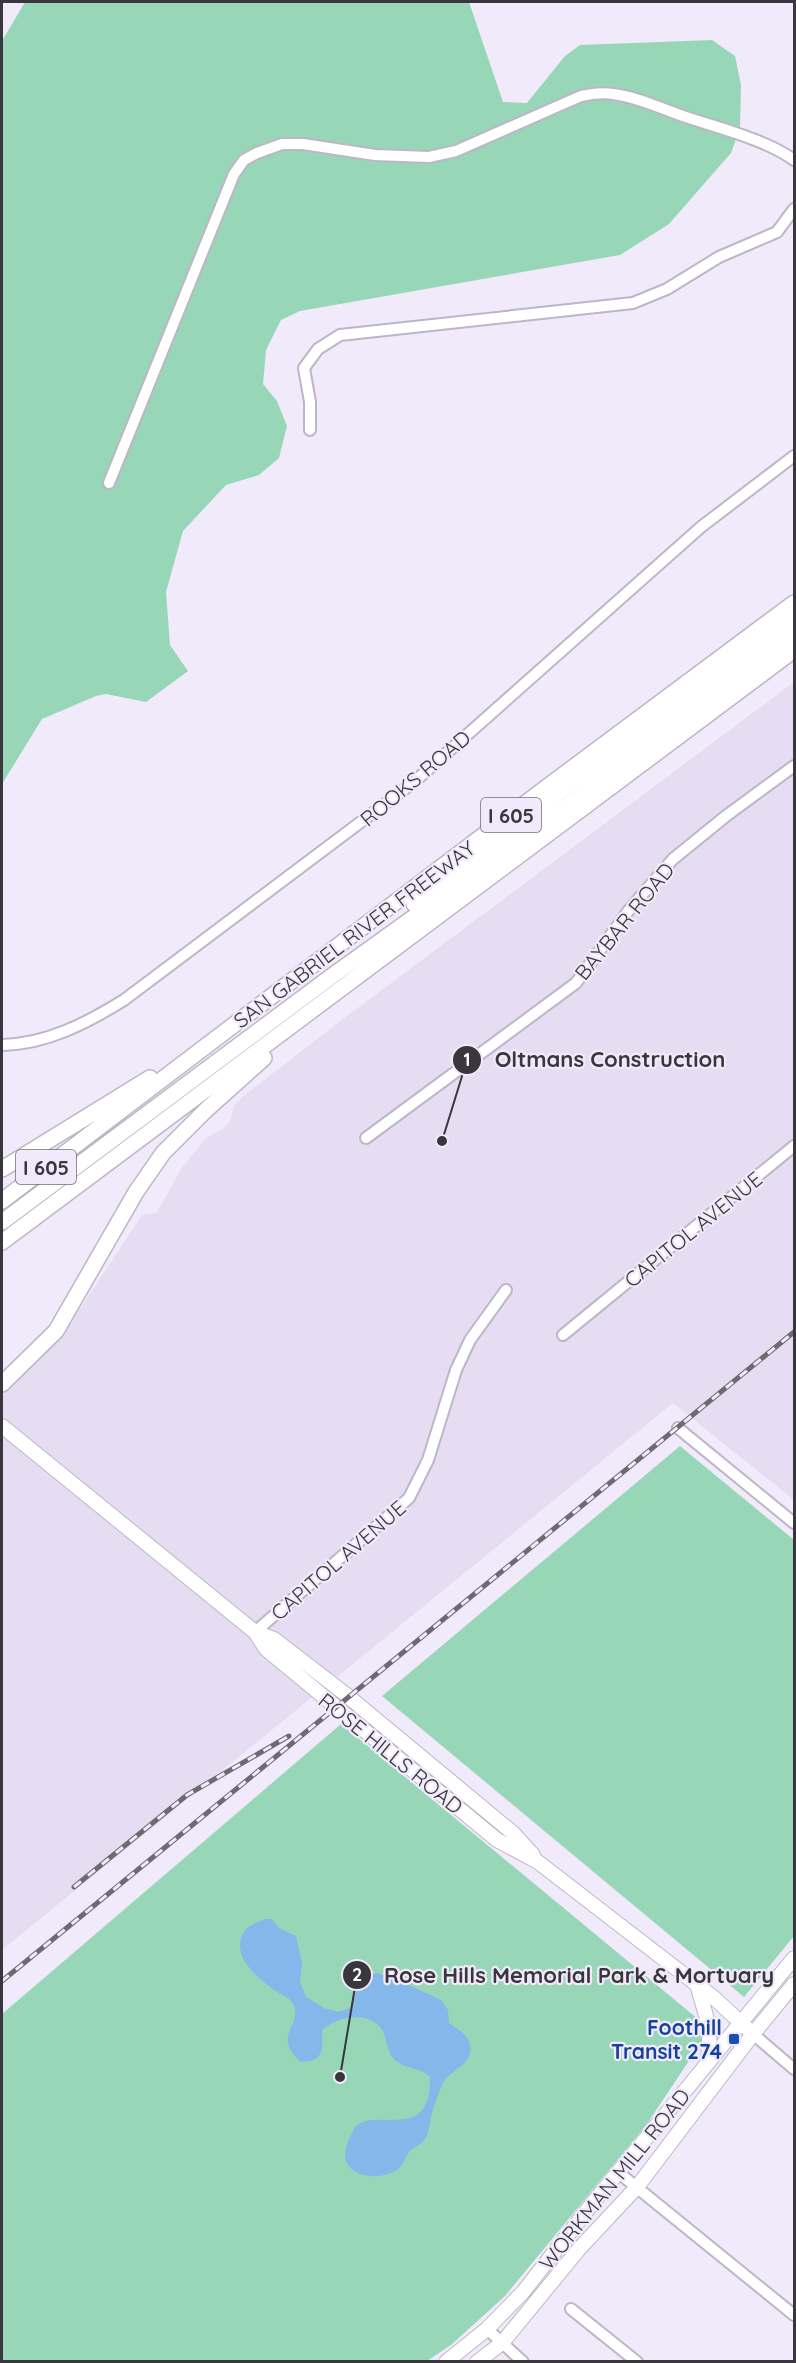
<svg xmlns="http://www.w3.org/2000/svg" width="796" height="2363" viewBox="0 0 796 2363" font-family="Quicksand,sans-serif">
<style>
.built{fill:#e7ddf3}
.green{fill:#97d7b7}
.water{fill:#84b7ea}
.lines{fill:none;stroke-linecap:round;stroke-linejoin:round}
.minor-casing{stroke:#bdb6c6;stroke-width:14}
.major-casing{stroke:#bdb6c6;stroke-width:16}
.highway-casing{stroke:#bdb6c6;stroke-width:18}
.minor{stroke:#fff;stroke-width:10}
.major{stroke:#fff;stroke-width:14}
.highway{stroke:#fff;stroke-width:15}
.rail-casing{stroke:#6d6a72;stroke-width:5}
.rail{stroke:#f1eafa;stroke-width:3;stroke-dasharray:9;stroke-linecap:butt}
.transit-dot{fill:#1a4fb4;stroke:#f1eafa;stroke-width:2}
.labels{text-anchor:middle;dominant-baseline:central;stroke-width:4.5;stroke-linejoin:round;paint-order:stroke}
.shield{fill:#f1eafa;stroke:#706d76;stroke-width:1.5}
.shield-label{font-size:20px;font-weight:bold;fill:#39373d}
.street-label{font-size:21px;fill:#39373d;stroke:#f1eafa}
.transit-label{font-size:21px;font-weight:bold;fill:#164399;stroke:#f1eafa;text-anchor:end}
.leader{fill:none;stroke:#39373d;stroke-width:2}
.callout-dot{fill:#39373d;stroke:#f1eafa;stroke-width:2}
.mark-label{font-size:18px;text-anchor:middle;font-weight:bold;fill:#fff}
.callout-label{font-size:22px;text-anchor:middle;font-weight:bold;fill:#39373d;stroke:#f1eafa;stroke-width:4.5;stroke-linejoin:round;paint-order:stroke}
</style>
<rect width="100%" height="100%" fill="#f1eafa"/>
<path class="built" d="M794,682V1500L673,1403L2,1950V1395L17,1382L82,1306L142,1215L157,1213L181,1169L205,1139L224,1128L230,1121L235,1104L240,1099L339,1022Z"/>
<path class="green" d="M25,2H469L503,102L527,103L565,56L580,45L712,40L735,56L741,85L740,128L731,153L669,224L620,255L300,311L281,320L266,350L263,384L277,401L287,426L279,458L259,475L226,485L183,531L166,592L170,645L188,671L146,702L106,694L96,696L42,719L2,784V41Z
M680,1446L794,1540V1936L744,1997L382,1696Z
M341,1724L710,2029L647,2124L505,2296L451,2345L427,2361L2,2362V2014Z"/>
<path class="water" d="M265,1919H272L279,1928L296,1936L302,1963L300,1982L306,1997L324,2008L338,2012L350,2008L357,1989L365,1976L377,1973L394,1978L441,2000L448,2010L449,2023C457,2029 468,2034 470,2045C474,2065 451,2068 443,2083C439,2092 435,2103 432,2113C430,2120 430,2128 427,2135C423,2144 417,2145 411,2150C405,2155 404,2165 398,2169C385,2180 352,2179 346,2161C344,2153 346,2146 349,2139C351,2135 353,2130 355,2127C374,2106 432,2145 430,2077C420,2067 402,2069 393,2058C386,2050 387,2036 381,2028C367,2010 336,2017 322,2030C323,2049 324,2062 301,2062C270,2035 304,2025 293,2004C290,1997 280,1994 274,1990C261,1980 241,1965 240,1947C240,1929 250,1925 265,1919Z"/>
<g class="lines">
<g class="minor-casing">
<path id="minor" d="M310,430V402L304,368L318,349L340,335L633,303L667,289L719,257L777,232L794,209
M109,483L234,174L244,160L257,153L282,144H303L375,155L429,157L456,151L581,96C592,94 602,92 613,94C637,97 660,108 683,116C718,128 765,139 794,160
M2,1045C47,1044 87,1023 124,1000L414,782L701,527L794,456
M366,1138L576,983L629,910L673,859L726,816L794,766
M563,1335L794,1146
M678,1428L794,1523
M255,1632L409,1498L428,1460L456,1370L470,1340L506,1290
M753,2034L794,2069
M619,2173L794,2315
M571,2309L637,2362
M487,2329L523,2362"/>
</g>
<g class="major-casing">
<path id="major" d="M2,1426L255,1632L266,1649L497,1840L538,1862L713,1997L753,2034
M255,1632L274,1639L344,1693L513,1833L533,1855
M697,1984C706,2018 713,2027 707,2064
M446,2362L487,2329L523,2292L592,2204L794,1958
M477,2362L502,2343L579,2249L637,2187L753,2034L794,1984"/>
</g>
<g class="highway-casing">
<path id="highway" d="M414,904L557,794L794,619
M2,1169L150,1078
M2,1201L551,784L794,603
M2,1222L332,976L506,851L794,636
M2,1242L794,650
M2,1384L56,1331L136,1192L163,1153L206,1110L264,1058"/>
</g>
<use href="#minor" class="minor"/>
<use href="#major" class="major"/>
<use href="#highway" class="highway"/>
<g class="rail-casing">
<path id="rail" d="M74,1887L187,1795L289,1736
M2,1981L794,1332"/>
</g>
<use href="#rail" class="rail"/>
</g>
<rect class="transit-dot" x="728" y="2033" width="12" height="12" rx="3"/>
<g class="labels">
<g class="shield">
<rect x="481" y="798" width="60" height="34" rx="4.5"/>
<rect x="16" y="1150" width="60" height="34" rx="4.5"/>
</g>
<g class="shield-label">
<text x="511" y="815">I 605</text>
<text x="46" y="1167">I 605</text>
</g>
<g class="street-label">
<text transform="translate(415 778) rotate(-40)">ROOKS ROAD</text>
<text transform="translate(624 921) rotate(-51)">BAYBAR ROAD</text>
<text transform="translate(354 934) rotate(-37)">SAN GABRIEL RIVER FREEWAY</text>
<text transform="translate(693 1229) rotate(-39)">CAPITOL AVENUE</text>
<text transform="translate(338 1560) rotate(-41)">CAPITOL AVENUE</text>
<text transform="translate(391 1753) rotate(39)">ROSE HILLS ROAD</text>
<text transform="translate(614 2179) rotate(-51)">WORKMAN MILL ROAD</text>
</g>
<g class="transit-label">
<text x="722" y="2027">Foothill<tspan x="722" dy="24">Transit 274</tspan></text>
</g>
</g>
<path class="leader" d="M442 1141L467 1060M340 2077L357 1975"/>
<g class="callout-dot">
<circle cx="442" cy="1141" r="6"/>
<circle cx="340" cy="2077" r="6"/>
<circle cx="467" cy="1060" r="15"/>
<circle cx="357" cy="1975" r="15"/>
</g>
<g class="mark-label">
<text x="467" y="1066">1</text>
<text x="357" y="1981">2</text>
</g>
<g class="callout-label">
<text x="610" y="1067">Oltmans Construction</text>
<text x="579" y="1983">Rose Hills Memorial Park &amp; Mortuary</text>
</g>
<rect width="796" height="2363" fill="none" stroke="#39373d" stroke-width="6"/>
</svg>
